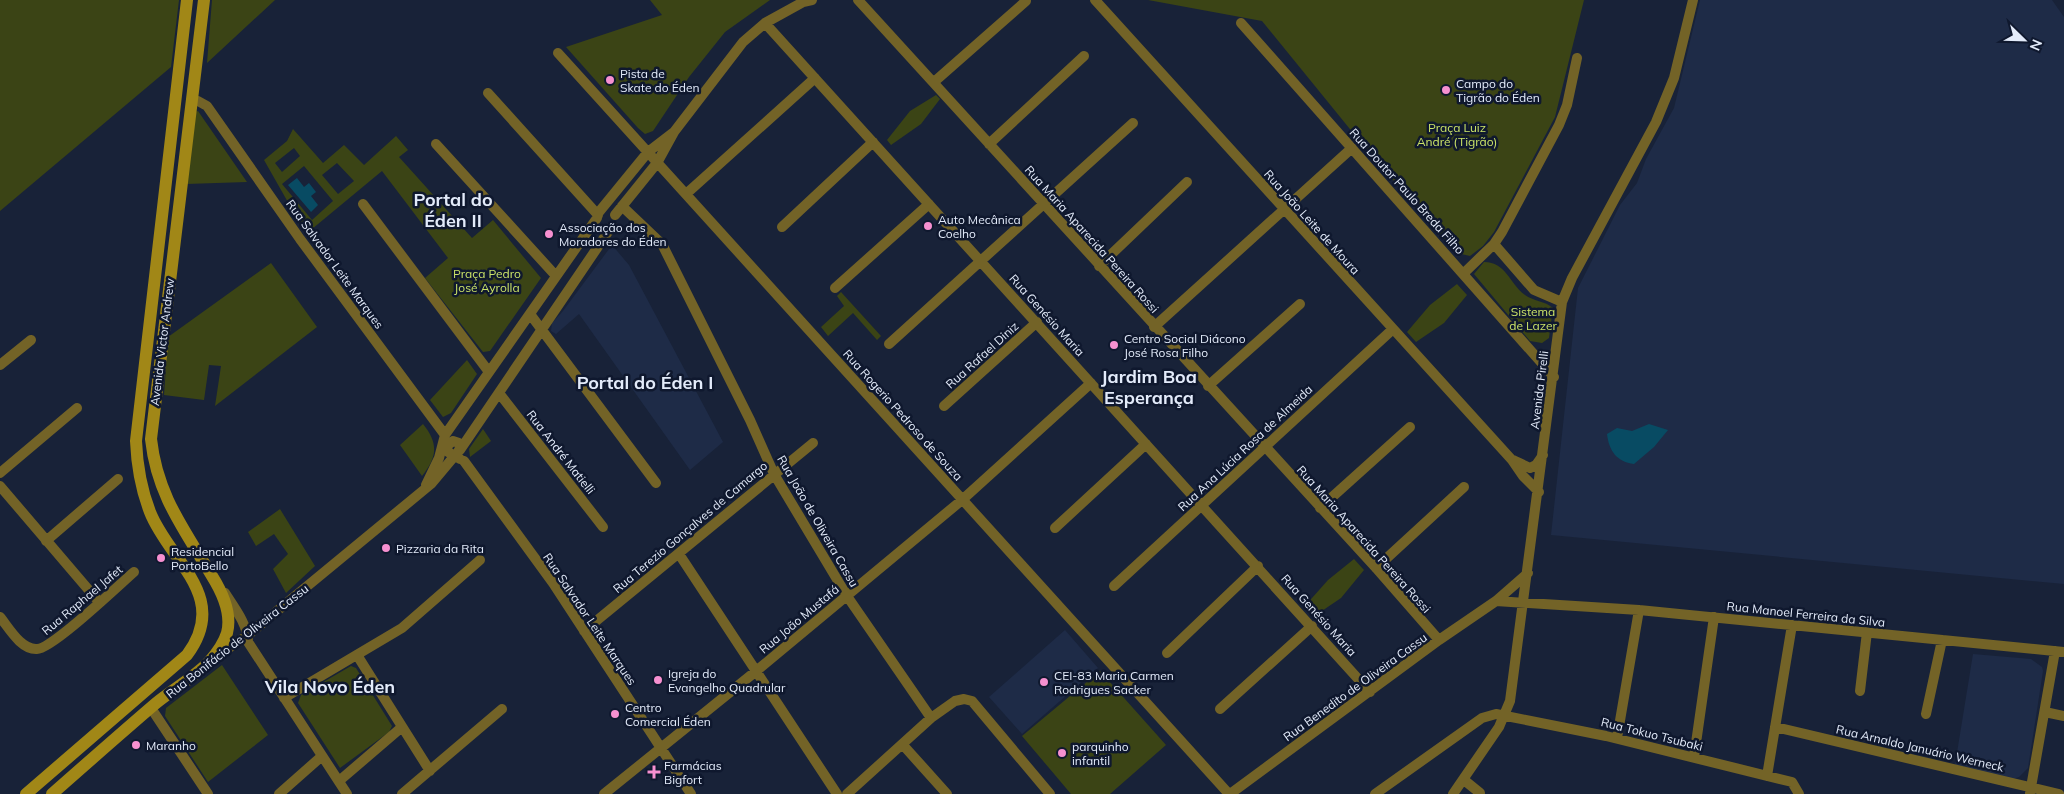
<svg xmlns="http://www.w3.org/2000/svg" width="2064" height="794" viewBox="0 0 2064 794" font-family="Mulish,sans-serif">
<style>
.built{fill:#1e2b47}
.green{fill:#3b4415;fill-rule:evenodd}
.water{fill:#084b63}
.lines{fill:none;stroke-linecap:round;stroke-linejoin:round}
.street{stroke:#736327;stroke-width:10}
.secondary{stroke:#a18717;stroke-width:12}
.poi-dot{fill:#f690d0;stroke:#0f182e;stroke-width:2}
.labels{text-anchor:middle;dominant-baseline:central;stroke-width:5;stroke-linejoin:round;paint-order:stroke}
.poi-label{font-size:12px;fill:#e3ebfa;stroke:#0f182e;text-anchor:start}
.park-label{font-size:12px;fill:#cce468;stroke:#0f182e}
.street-label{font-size:12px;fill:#e3ebfa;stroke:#0f182e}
.district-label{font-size:18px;font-weight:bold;fill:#e3ebfa;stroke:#0f182e}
</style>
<rect width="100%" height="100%" fill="#182238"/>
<path class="built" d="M1700,0H2052L2064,17V584L1551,535L1578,288L1620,205L1637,183L1646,159L1674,108Z
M612,245L629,265L723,442L690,470L579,314L556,334L551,331L552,323L563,311Z
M1065,630L1098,668L1022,734L989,697Z
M1973,654L2031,659L2042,667L2043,671L2028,768L2019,777L2013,779L1955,765Z"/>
<path class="green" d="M0,0H179L171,67L0,211Z
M212,0H275L207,63Z
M650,0H770L725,32L689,77L653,131L645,134L638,128L566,47L662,15Z
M1148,0H1584L1555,117L1494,232L1483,246L1470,256L1457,253L1430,223L1358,139L1262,21Z
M936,95L940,99L921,124L891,145L887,140L910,111Z
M198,111L247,182L186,184L195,112Z
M293,129L323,163L344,145L364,165L396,136L408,150L399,157L472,238L493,220L541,278L490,351L483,352L425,278L448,258L382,171L306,234L264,160L287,141ZM294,148L300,156L282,172L275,163ZM337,163L354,181L338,194L322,175ZM304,166L333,201L312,220L282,184Z
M1484,262C1506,262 1509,283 1525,295C1533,301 1545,301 1553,308L1549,338L1542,343L1530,341L1474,274Z
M271,263L317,327L215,406L221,366L209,365L204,400L164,395L168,337Z
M1457,284L1467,295L1444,323L1416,342L1407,332L1430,305Z
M841,292L881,336L877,340L853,313L828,336L821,327L844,306L837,296Z
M467,360L477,374L451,413L443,417L430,400Z
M423,424C439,444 437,457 422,476L400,445Z
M483,429L491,441L470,457L469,449Z
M280,509L315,566L286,593L273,569L288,554L274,534L256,546L248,532Z
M1354,559L1364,570L1341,598L1313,617L1304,607L1328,580Z
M222,665L268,735L208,782L165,716L166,708Z
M351,666L356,668L392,726L389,732L340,768L298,703L301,695Z
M1100,671L1166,745L1110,794H1071L1022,736Z"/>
<path class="water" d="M297,178L304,187L309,183L316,192L311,196L318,205L311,212L288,185Z
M1649,424L1668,430L1654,447L1634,464C1617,462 1609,451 1607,434L1617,428L1632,431Z"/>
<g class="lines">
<path class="street" d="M858,0L1376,568L1439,640
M1095,0L1512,460L1523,476L1539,492
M765,23L1370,692
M1241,23L1554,377
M558,53L1229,794
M934,82L1026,1
M488,93L598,215
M191,101H198L207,106L300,239L445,435
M436,144L556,276
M989,144L1084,56
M686,194L815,78
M363,204L489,372
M622,206L662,244L750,420L774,474L847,596L931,718
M599,212L648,152L674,132
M615,215L657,163L674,132L743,42L765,23L803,2L812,0
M782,227L873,142
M1494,244L1534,290L1562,302
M1099,266L1187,182
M1464,273L1494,244L1502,232L1559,125L1567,105L1577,58
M835,288L929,204
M530,314L656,483
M1154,327L1352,148
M889,344L1133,123
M0,365L31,340
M1208,386L1300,304
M499,393L603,527
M944,406L1037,322
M460,450L612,226
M458,452L460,448L459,443L453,441L447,446L448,452L460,459
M1513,460L1530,468L1536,465L1543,455
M464,461L553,583L691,794
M0,473L77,408
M426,485L439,458L445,435L597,218
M0,486L99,602
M1320,508L1410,427
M1055,528L1146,444
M46,541L118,479
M679,554L837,794
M1376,568L1464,487
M1114,586L1393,329
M225,593C234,607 248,625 248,642L347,794
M1496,601L1639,610L2064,652
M0,617C9,628 21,650 37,649C52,649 119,585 134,572
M584,631L813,443
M1167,653L1258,566
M357,655L430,771
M216,657L248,635L431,484L457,453
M1860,691L1867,632
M284,698L402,628L480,560
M151,708L208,794
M1220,709L1312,626
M2045,712L2064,716
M1926,714L1942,640
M1775,727L2059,794
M1617,738L1639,610
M903,745L947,794
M1694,757L1714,617
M1767,776L1792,625
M1464,780L1480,793
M339,781L402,727
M2030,793L2055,651
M279,794L322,756
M402,794L502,709
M604,794L755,672L962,500L1091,383
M847,794L931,718L955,701L964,699L972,701L1050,794
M1230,794L1439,640L1496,601L1528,573
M1375,794L1482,718L1496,714L1606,736L1792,782L1799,794
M1453,794L1499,727L1510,701L1562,302L1572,278L1656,122L1674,78L1693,0"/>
<path class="secondary" d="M26,794L187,655C231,596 169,561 150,512C141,489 137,465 136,441L187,0
M52,794C86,764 120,734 155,704C172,690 193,678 209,662C216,654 224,643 227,633C232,614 222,592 212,576C184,529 157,495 151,439L204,0"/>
</g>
<g class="poi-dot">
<circle cx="610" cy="80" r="5"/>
<circle cx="1446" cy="90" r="5"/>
<circle cx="928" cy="226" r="5"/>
<circle cx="549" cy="234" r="5"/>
<circle cx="1114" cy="345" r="5"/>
<circle cx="386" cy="548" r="5"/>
<circle cx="161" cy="558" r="5"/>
<circle cx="658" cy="680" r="5"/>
<circle cx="1044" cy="682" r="5"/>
<circle cx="615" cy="714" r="5"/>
<circle cx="136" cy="745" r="5"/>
<circle cx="1062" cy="753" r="5"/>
<path d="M651.5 764.5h5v5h5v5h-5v5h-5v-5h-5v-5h5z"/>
</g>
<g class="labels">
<g class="poi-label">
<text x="620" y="73">Pista de<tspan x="620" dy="14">Skate do Éden</tspan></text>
<text x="1456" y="83">Campo do<tspan x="1456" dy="14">Tigrão do Éden</tspan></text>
<text x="938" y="219">Auto Mecânica<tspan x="938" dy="14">Coelho</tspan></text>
<text x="559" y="227">Associação dos<tspan x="559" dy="14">Moradores do Éden</tspan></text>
<text x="1124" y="338">Centro Social Diácono<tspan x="1124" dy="14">José Rosa Filho</tspan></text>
<text x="396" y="548">Pizzaria da Rita</text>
<text x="171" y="551">Residencial<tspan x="171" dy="14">PortoBello</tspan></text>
<text x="668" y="673">Igreja do<tspan x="668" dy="14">Evangelho Quadrular</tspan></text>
<text x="1054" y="675">CEI-83 Maria Carmen<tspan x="1054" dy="14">Rodrigues Sacker</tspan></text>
<text x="625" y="707">Centro<tspan x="625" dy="14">Comercial Éden</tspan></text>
<text x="146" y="745">Maranho</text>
<text x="1072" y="746">parquinho<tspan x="1072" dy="14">infantil</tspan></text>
<text x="664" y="765">Farmácias<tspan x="664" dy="14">Bigfort</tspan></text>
</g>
<g class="park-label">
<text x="1457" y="127">Praça Luiz<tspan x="1457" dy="14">André (Tigrão)</tspan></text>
<text x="487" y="273">Praça Pedro<tspan x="487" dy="14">José Ayrolla</tspan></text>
<text x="1533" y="311">Sistema<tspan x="1533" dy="14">de Lazer</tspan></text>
</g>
<g class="street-label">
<text transform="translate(1407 191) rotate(48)">Rua Doutor Paulo Breda Filho</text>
<text transform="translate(1312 222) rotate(48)">Rua João Leite de Moura</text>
<text transform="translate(1092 239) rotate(48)">Rua Maria Aparecida Pereira Rossi</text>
<text transform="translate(335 264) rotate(54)">Rua Salvador Leite Marques</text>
<text transform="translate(1047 315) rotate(48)">Rua Genésio Maria</text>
<text transform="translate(162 342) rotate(-83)">Avenida Victor Andrew</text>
<text transform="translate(982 355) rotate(-42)">Rua Rafael Diniz</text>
<text transform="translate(1539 390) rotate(-83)">Avenida Pirelli</text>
<text transform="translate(903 415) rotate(48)">Rua Rogerio Pedroso de Souza</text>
<text transform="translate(1245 448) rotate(-43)">Rua Ana Lúcia Rosa de Almeida</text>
<text transform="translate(561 452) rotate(52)">Rua André Matielli</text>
<text transform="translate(818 521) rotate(60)">Rua João de Oliveira Cassu</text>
<text transform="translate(690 527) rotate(-40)">Rua Terezio Gonçalves de Camargo</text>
<text transform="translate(1364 539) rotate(48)">Rua Maria Aparecida Pereira Rossi</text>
<text transform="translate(82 600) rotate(-40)">Rua Raphael Jafet</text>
<text transform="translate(1806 614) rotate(6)">Rua Manoel Ferreira da Silva</text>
<text transform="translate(1319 615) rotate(48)">Rua Genésio Maria</text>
<text transform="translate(590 619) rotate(56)">Rua Salvador Leite Marques</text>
<text transform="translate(799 619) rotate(-40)">Rua João Mustafá</text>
<text transform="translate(237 641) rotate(-38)">Rua Bonifácio de Oliveira Cassu</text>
<text transform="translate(1355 687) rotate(-36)">Rua Benedito de Oliveira Cassu</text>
<text transform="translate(1652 734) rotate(14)">Rua Tokuo Tsubaki</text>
<text transform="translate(1920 748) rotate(13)">Rua Arnaldo Januário Werneck</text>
</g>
<g class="district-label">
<text x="453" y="199">Portal do<tspan x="453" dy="21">Éden II</tspan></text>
<text x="1149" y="376">Jardim Boa<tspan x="1149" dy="21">Esperança</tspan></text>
<text x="645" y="382">Portal do Éden I</text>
<text x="330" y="686">Vila Novo Éden</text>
</g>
</g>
<g transform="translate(2024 40) rotate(113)" stroke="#0f182e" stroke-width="4" paint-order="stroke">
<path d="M0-4L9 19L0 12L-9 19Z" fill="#e3ebfa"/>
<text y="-8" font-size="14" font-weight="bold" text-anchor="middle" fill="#e3ebfa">N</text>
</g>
</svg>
